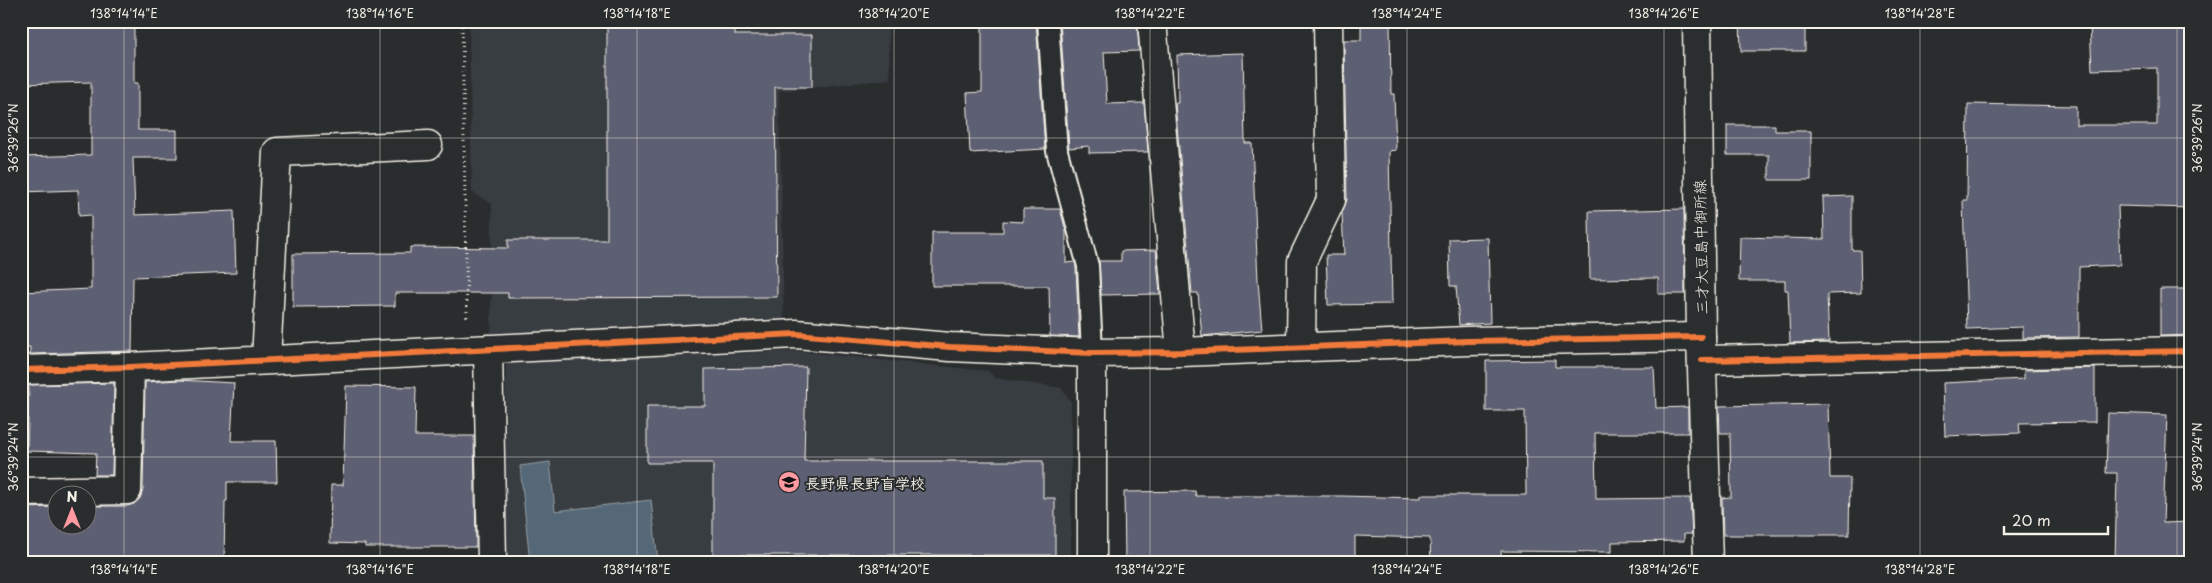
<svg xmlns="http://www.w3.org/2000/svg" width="2212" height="583" viewBox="0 0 2212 583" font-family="'Playpen Sans','Klee One',sans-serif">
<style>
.built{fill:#393c42}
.water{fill:#556877;stroke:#959fa4}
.building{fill:#5d5f72;stroke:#f4f1e8}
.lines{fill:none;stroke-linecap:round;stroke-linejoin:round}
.lane-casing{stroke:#f4f1e8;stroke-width:24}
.street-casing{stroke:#f4f1e8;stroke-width:31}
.secondary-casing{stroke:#f4f1e8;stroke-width:31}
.path{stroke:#f4f1e8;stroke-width:3;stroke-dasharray:1 4;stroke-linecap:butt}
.lane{stroke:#2a2d2e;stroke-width:20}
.street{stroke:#2a2d2e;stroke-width:28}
.secondary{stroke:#2a2d2e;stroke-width:28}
.cycleway-casing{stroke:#2a2d2e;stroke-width:9}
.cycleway{stroke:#f17a3a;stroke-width:6}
.ticks{fill:none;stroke:#f4f1e8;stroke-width:1;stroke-opacity:0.45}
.labels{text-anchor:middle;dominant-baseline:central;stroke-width:4;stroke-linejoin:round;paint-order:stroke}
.street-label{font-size:15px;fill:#f4f1e8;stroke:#2a2d2e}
.poi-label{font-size:15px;font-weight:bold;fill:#f4f1e8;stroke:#2a2d2e;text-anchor:start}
.neatline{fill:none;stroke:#f4f1e8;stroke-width:2}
.ticks-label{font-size:12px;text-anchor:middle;fill:#f4f1e8}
</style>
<rect width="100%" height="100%" fill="#2a2d2e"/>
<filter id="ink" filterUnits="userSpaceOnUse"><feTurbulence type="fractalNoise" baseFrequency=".02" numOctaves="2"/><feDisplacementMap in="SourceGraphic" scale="10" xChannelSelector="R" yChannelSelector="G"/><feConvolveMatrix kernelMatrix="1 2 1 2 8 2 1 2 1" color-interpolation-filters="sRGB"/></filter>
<g filter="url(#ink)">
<path class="built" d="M469,21H888L890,79L779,91L784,326L491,333L492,204L472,192Z
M795,351L988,371L995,378L1061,388L1071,402V562H506V363Z"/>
<path class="water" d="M550,462L555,511L651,500L658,562H530L520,466Z"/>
<path class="building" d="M21,21H134V83H138V130H177V158H133L135,215L234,211L236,273L133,277L132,351L30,354V347H21V292L91,289V215L79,216L78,190L21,192V157L91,155V82L21,84Z
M607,21H735V35H812V87H775L777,297L508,298V293H395V306L293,307V254L410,253V247L508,248V240H607Z
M982,21H1036L1045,149L970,153L967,93L982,92Z
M1060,21H1137L1139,51L1104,52L1107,104L1144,103L1148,152L1089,153V146L1069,148Z
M1361,21H1390L1391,94H1394L1396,150L1389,151L1392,304L1328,305L1326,255H1344L1342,213L1347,200L1344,40H1361Z
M1740,21H1805V51H1741Z
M2191,21V208L2118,206L2120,265L2079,267V337L2023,338V327L1967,329L1963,200H1967L1968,104L2076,106V125H2157V68L2092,70L2090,24Z
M1243,53L1245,143H1252L1258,281L1262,330L1202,336L1198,293H1192L1175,103H1178L1177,55Z
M1727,125H1775V131H1811V180H1769V155H1727Z
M1852,196V250H1860L1861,293L1827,294L1829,342L1790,343L1788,290H1785V281H1739L1740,237L1824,239L1823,197Z
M1023,209H1060L1066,231V263L1075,262L1076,268L1079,337L1050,336L1049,286H932V232H1003V221L1023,222Z
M1684,209L1685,294H1658V278L1590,279L1589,211Z
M1488,238L1490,323L1459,325L1456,286H1450L1449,239Z
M1156,250L1160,294L1101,295L1099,261H1121V251Z
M2160,289H2191V335L2160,336Z
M1555,360V367H1654L1656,408L1688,407V433H1595L1596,499L1690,498L1692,534H1684V541L1612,542V552L1501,551L1502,562H1431L1430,538L1355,536V562H1201V558L1125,560L1124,492L1195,491L1196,496H1341L1421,498V495H1526L1525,411H1486V361Z
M806,367L804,461H1043V498H1055V555H713V463H647V406H705V369Z
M2095,368V422L2019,423L2020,433L1945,436L1943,383L2024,379V370Z
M179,380L234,383L231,441H276L277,482H227V501H225L224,562H21V508L58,507V526H88V506H127L134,504L140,498L143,490L145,382Z
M114,383L112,475H95L96,453L27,451L29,385Z
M346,386L416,387L415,436H474L476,547H365V544L330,543L331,485H343Z
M1828,404L1830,478H1850L1849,535H1723L1722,498L1731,497L1730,433H1720L1719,406Z
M2108,413L2167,415L2163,523L2191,522V562H2115L2117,473H2106Z"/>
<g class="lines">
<g class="lane-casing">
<path id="lane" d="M1048,21L1057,151L1088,266L1092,353"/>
</g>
<g class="street-casing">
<path id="street" d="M1152,21L1181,352
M1301,347L1302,261L1331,200L1328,21
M488,349L492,562
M1092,353V562
M266,360L277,152L428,145
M1702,360L2191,351
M21,370L130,367L796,334L950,347L1092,353L1181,352L1468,341L1701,337
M21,492L127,490L130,367"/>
</g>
<g class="secondary-casing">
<path id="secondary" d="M1697,21L1701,337L1708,562"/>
</g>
<path class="path" d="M462,21L467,318"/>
<use href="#lane" class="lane"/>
<use href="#street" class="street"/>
<use href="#secondary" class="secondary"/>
<g class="cycleway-casing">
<path id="cycleway" d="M1702,360L2191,351
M21,370L130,367L796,334L950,347L1092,353L1181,352L1468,341L1701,337"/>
</g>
<use href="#cycleway" class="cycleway"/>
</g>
</g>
<path class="ticks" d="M124,21V562M380,21V562M637,21V562M894,21V562M1150,21V562M1407,21V562M1664,21V562M1920,21V562M2177,21V562M21,138H2191M21,457H2191"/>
<defs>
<g id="school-disc" transform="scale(1.125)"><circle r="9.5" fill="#ff9aa2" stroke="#2a2d2e"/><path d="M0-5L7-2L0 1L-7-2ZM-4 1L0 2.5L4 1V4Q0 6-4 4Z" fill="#111"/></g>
</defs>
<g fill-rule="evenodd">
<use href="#school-disc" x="789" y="482"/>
</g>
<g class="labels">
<g class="street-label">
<text transform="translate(1700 247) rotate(-91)">三才大豆島中御所線</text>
</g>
<g class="poi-label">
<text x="805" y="482">長野県長野盲学校</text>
</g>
</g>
<rect width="2212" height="583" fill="none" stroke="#2a2d2e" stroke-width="55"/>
<g transform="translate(72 510)"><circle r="24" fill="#2a2d2e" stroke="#7b7b78"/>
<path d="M0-4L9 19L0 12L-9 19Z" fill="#ff9aa2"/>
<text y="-8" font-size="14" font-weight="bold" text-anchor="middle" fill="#f4f1e8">N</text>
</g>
<path d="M2004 526v8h104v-8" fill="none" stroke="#f4f1e8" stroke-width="2.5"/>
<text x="2012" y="526" font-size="15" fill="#f4f1e8" stroke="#2a2d2e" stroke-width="4" paint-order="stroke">20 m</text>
<rect x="28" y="28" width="2156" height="528" class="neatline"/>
<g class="ticks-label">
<text x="124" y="18">138°14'14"E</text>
<text x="380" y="18">138°14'16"E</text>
<text x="637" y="18">138°14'18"E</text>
<text x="894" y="18">138°14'20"E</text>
<text x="1150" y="18">138°14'22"E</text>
<text x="1407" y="18">138°14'24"E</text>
<text x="1664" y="18">138°14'26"E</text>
<text x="1920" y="18">138°14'28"E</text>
<text transform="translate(14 138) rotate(-90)" y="4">36°39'26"N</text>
<text transform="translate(2198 138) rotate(-90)" y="4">36°39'26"N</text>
<text transform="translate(14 457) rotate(-90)" y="4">36°39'24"N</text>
<text transform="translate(2198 457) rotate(-90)" y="4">36°39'24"N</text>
<text x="124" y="574">138°14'14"E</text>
<text x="380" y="574">138°14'16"E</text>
<text x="637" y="574">138°14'18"E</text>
<text x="894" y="574">138°14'20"E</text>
<text x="1150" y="574">138°14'22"E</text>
<text x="1407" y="574">138°14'24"E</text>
<text x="1664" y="574">138°14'26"E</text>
<text x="1920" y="574">138°14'28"E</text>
</g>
</svg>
